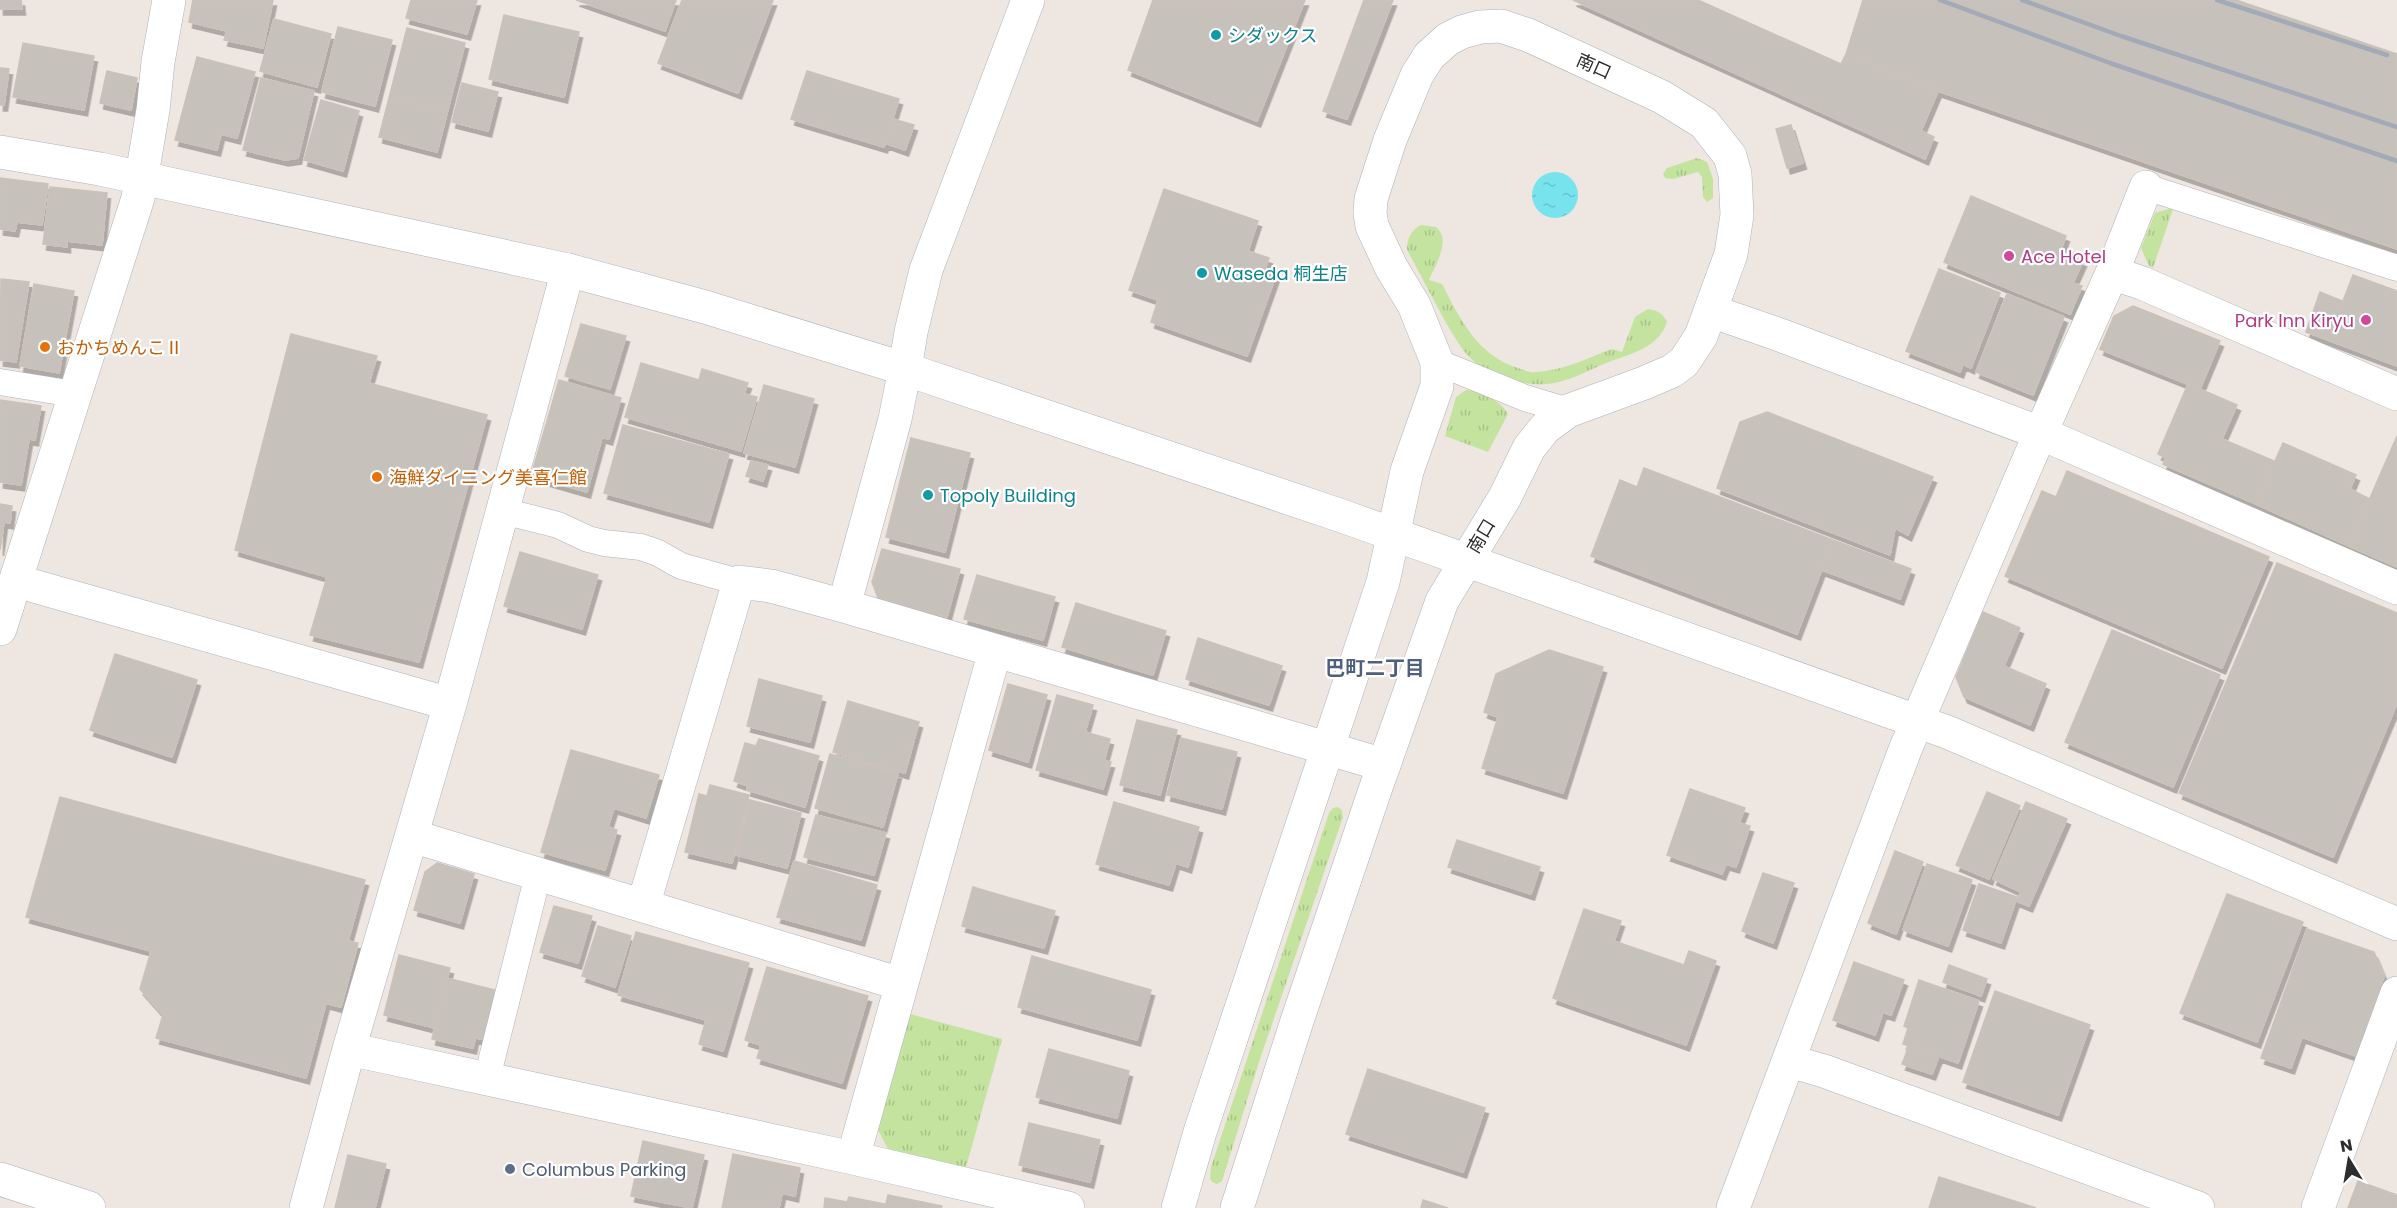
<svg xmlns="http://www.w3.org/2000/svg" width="2397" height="1208" viewBox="0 0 2397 1208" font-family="Poppins,'Noto Sans JP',sans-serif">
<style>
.grass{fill:url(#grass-tufts)}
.water{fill:url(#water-ripples)}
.building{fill:#c7c1bc;stroke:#cac1ba;stroke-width:1.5;filter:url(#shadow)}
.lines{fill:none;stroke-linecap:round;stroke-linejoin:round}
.lane-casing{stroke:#adb2b9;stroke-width:27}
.street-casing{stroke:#adb2b9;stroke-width:34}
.secondary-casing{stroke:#adb2b9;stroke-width:34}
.lane{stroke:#fff;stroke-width:26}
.street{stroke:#fff;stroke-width:33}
.secondary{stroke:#fff;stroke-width:33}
.rail{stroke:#a3aab7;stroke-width:4.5}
.culture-dot{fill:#0f9aa8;stroke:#fff;stroke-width:2}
.hotel-dot{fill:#d1479c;stroke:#fff;stroke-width:2}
.food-dot{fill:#e8710a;stroke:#fff;stroke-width:2}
.service-dot{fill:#5c6f8a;stroke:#fff;stroke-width:2}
.labels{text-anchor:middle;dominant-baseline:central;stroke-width:4.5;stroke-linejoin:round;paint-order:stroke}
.culture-label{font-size:18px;fill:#0d838f;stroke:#fff;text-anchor:start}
.street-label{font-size:18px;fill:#2d2d2d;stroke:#fff}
.hotel-label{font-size:18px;fill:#b23c85;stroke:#fff;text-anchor:start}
.food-label{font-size:18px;fill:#c56008;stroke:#fff;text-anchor:start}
.service-label{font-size:18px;fill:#4e5e75;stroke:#fff;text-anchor:start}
.neighbourhood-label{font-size:20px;font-weight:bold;fill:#4e607e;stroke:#fff}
</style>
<defs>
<pattern id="grass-tufts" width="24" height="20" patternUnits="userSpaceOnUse" patternTransform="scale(1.5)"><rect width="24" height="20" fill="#c3e39f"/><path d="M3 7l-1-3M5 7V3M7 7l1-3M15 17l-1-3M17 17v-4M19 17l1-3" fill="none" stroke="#a8c389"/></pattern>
<pattern id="water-ripples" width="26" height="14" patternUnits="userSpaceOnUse" patternTransform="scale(1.5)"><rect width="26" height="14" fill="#77e3ed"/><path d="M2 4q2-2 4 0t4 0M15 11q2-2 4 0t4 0" fill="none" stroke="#67c3cc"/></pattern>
<filter id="shadow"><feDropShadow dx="3.5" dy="6" stdDeviation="0" flood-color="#0004"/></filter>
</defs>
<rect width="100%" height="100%" fill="#eee6e1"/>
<path class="grass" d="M1697,158L1707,162L1713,179V198L1707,202L1703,197L1702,177L1698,172L1673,179L1665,178L1663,174L1667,168Z
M2168,209H2173L2153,268L2149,266L2141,248L2155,213Z
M1421,225L1436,227C1452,239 1435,266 1429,280L1442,284C1460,319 1478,356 1518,368C1524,370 1530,373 1536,372C1562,371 1588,358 1612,349L1622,352L1635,317L1648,309C1658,311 1663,313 1667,322C1658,349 1629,354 1606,363C1589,370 1572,380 1554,383C1522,389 1479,374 1461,347C1441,317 1425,282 1407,250C1407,239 1411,230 1421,225Z
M1466,390C1480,390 1501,401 1508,414L1488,452L1445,436L1456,397Z
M1338,807L1342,810L1343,817L1259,1062L1222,1181L1217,1184L1212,1182L1210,1178L1211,1167L1329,813L1333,808Z
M910,1014L1002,1039L966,1167L888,1149L878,1130Z"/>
<path class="water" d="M1532 195a23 23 0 1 1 46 0a23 23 0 1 1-46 0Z"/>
<path class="building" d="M0,0H21L22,9H0Z
M193,0H273L263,48L224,40L227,31L189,22Z
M411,0H477L467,34L406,18Z
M576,0H676L665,31Z
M682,0H773L738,93L658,63Z
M1153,0H1305L1257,121L1128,70Z
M1364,0H1393L1347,119L1323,111Z
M1573,0H1698L1841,64L1846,54L1938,91L1921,131L1934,137L1925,159Z
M1863,0H2236L2397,54V249L1938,91L1846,54Z
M504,15L579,32L564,97L489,79Z
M274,19L331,34L317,87L260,71Z
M338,27L392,40L375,106L322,92Z
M407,28L465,43L447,113L389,98Z
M23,43L94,56L84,110L13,97Z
M197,57L255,72L237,138L221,134L217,150L175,140Z
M0,68L9,69L4,105H0Z
M107,71L137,78L131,110L100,103Z
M807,71L899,99L884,147L791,119Z
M261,78L314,91L298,158L285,160L243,150Z
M462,83L498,92L488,131L452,122Z
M389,98L447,113L437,152L379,137Z
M321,100L359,111L343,171L304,160Z
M893,119L914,125L905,150L885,143Z
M1791,125L1803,163L1787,168L1776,129Z
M0,178L48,184L42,225L17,222L15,231L0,229Z
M50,187L107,193L102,245L67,241V247L43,244Z
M1164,189L1258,221L1248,251L1269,258L1264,272L1276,275L1247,356L1151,322L1158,300L1129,290Z
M1971,196L2066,236L2060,252L2083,261L2073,283L2082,286L2070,314L1944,262Z
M1939,269L2000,293L1971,368L1963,364L1960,372L1906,351Z
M2353,275L2397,291V366L2328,340Z
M1,279L29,282L16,362L0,360Z
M34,284L74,291L59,373L20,366Z
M2320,292L2342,301L2328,340L2306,332Z
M2007,294L2064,317L2033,395L1976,372Z
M2133,306L2220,341L2200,389L2100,349L2114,316Z
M581,324L626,336L610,389L565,376Z
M291,334L377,356L369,383L487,415L419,662L310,635L327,577L235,550Z
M641,363L699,380L702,369L748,383L744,394L757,397L741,451L625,417Z
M559,380L621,398L609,439L602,437L587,492L531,476Z
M2188,384L2237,405L2222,439L2274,461L2256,504L2163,464L2166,458L2158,454Z
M764,385L814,399L795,467L744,453Z
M0,400L41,406L35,440L29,439L21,485L0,482Z
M1767,412L1933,477L1908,535L1895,528L1890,555L1717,488L1740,422Z
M623,425L729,454L709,522L604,493Z
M2397,436V567L2349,546Z
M911,438L970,453L945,552L886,537Z
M2283,443L2356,475L2350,489L2370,499L2349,546L2256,504Z
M751,461L768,465L763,481L746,476Z
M1644,468L1833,540L1797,634L1591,556L1620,480L1637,487Z
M2067,471L2269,557L2222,668L2005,576L2042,491L2056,497Z
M0,504L12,506L10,523L4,522L0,550Z
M1833,540L1911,569L1900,599L1822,570Z
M882,549L960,569L947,617L878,598L872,582Z
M520,552L598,575L582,629L504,606Z
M2277,563L2397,613V703L2333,857L2179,793Z
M977,575L1055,597L1043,640L964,619Z
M1076,603L1166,631L1153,675L1062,647Z
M1983,612L2020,628L2004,666L2046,684L2030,725L1964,697L1956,677Z
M2112,630L2220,675L2173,787L2065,742Z
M1198,638L1282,666L1269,705L1186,679Z
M1549,650L1603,667L1563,793L1482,768L1498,717L1484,712L1496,674Z
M115,654L197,680L172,757L90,730Z
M759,679L822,696L810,742L747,726Z
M1008,684L1047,695L1028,762L989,750Z
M1057,695L1093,705L1085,732L1110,739L1104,761L1111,762L1103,789L1036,770Z
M848,701L919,722L905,773L833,752Z
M1137,720L1177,730L1160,795L1120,785Z
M1181,738L1237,752L1222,809L1167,795Z
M759,739L819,756L805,807L747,790L748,786L734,781L745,743L756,746Z
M571,750L659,775L646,818L614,808L608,827L617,830L605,870L541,852Z
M830,754L898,773L883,827L815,808Z
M710,785L749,795L732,863L685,852L699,794L707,796Z
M1690,789L1745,808L1739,823L1750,826L1736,867L1726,864L1722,874L1667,855Z
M1987,792L2020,806L1989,879L1956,865Z
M60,797L365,880L348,941L358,943L341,1007L326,1003L306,1078L156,1038L163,1015L140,989L151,951L26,917Z
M750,800L801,813L787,868L736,855Z
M1114,802L1199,827L1188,867L1176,863L1169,885L1096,864Z
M2026,802L2067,819L2029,906L2017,901L2021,892L1993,879Z
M816,815L886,833L874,875L804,857Z
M1457,840L1540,867L1531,894L1448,867Z
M1895,851L1923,862L1896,934L1868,923Z
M794,861L877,885L861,940L777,917Z
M437,863L474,874L460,923L414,910L425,872Z
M1927,864L1972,880L1948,946L1903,930Z
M1763,873L1794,883L1773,943L1742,931Z
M1979,884L2017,897L2001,943L1963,930Z
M973,887L1055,911L1044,948L962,926Z
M2227,894L2303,922L2257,1042L2180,1013Z
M554,906L592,916L578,963L540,952Z
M1584,909L1621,921L1614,941L1684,965L1689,951L1716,961L1686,1045L1553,998Z
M598,926L631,936L615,987L582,976Z
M2307,929L2374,952L2384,976L2356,1056L2302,1037L2291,1068L2261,1058Z
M636,932L749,963L723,1051L699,1044L706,1020L618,995Z
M399,955L450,968L435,1028L384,1015Z
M1032,956L1151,990L1137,1040L1018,1007Z
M1854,962L1904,980L1891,1015L1883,1012L1875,1035L1833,1020Z
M1949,965L1987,979L1981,996L1943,982Z
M767,967L868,996L842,1083L757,1058L761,1045L745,1040Z
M447,978L495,990L483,1039L475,1038L473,1048L432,1039Z
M1919,980L1979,1001L1958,1063L1903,1044L1908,1028L1904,1026Z
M1995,991L2090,1025L2058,1115L1963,1082Z
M1909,1046L1939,1056L1932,1074L1902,1064Z
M1049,1049L1129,1071L1117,1118L1036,1097Z
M1368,1069L1485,1108L1463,1172L1346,1134Z
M1029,1123L1100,1140L1090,1182L1019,1165Z
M643,1141L704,1155L692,1208L631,1196Z
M733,1154L800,1168L795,1196L782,1193L779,1208H722Z
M348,1155L386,1164L375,1208H335Z
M1939,1177L2036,1208H1929Z
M2358,1181L2397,1195V1208H2348Z
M888,1195L942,1206L941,1208H885Z
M849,1197L885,1204V1208H824L825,1198L847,1202Z
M1423,1200L1448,1208H1421Z"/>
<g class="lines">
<g class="lane-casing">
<path id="lane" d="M2146,187L2397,268
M1437,362L1525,398L1568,411
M0,382L74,394
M503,511L558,525L588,539L604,543L641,547L658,553L681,566L739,582
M487,1078L538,875"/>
</g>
<g class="street-casing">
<path id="street" d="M2112,273L2142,283L2397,394
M1711,311L1780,335L2040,433L2397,588
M16,581L450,704
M844,606L895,419L905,369
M0,629L138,198L153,110L158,62L169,0
M412,836L901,984
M643,906L739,582L771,586L844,606L1384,765
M349,1049L853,1158L1068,1208
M1789,1061L1824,1071L2198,1208
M853,1158L995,651
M306,1208L349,1049L450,704L568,270
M1733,1208L1905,750L2029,459L2112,273L2146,187
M2318,1208L2397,993"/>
</g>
<g class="secondary-casing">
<path id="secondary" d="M0,152L100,169L568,270L705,307L905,369L1342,516L1947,732L2397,924
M905,369L911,332L926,270L1028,0
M0,1179L89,1208
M1178,1208L1200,1132L1383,582L1407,471L1437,386V362L1414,305L1391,267L1372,226L1370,213L1371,199L1390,140L1417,75L1429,56L1448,39L1462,32L1480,27L1501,26L1528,35L1662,97L1704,123L1730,156L1735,174L1737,215L1731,254L1701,336L1684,362L1672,371L1644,383L1568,411L1545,428L1529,448L1505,497L1442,601L1374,793L1297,1021L1237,1208"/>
</g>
<use href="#lane" class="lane"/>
<use href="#street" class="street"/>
<use href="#secondary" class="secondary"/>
<path class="rail" d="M1940,0L2110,63L2397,161
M2022,0L2121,36L2397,127
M2217,0L2387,55"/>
</g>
<g class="culture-dot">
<circle cx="1216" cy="35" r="6"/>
<circle cx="1202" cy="273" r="6"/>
<circle cx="928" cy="495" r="6"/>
</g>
<g class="hotel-dot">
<circle cx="2009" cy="256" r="6"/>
<circle cx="2366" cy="320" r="6"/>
</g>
<g class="food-dot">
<circle cx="45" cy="347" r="6"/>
<circle cx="377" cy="477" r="6"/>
</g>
<circle class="service-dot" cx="510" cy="1169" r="6"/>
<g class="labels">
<g class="culture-label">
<text x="1228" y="35">シダックス</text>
<text x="1214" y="273">Waseda 桐生店</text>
<text x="940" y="495">Topoly Building</text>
</g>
<g class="street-label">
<text transform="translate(1594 66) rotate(24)">南口</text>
<text transform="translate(1481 536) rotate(-59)">南口</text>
</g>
<g class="hotel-label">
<text x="2021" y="256">Ace Hotel</text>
<text x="2354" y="320" text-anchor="end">Park Inn Kiryu</text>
</g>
<g class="food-label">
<text x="57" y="347">おかちめんこⅡ</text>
<text x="389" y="477">海鮮ダイニング美喜仁館</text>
</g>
<g class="service-label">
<text x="522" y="1169">Columbus Parking</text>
</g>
<g class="neighbourhood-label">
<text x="1375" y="668">巴町二丁目</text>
</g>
</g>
<g transform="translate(2349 1160) rotate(349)" stroke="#ffffff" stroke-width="4.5" paint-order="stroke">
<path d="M0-4.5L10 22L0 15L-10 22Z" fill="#2d2d2d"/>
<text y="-9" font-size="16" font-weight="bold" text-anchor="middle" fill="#2d2d2d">N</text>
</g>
</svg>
